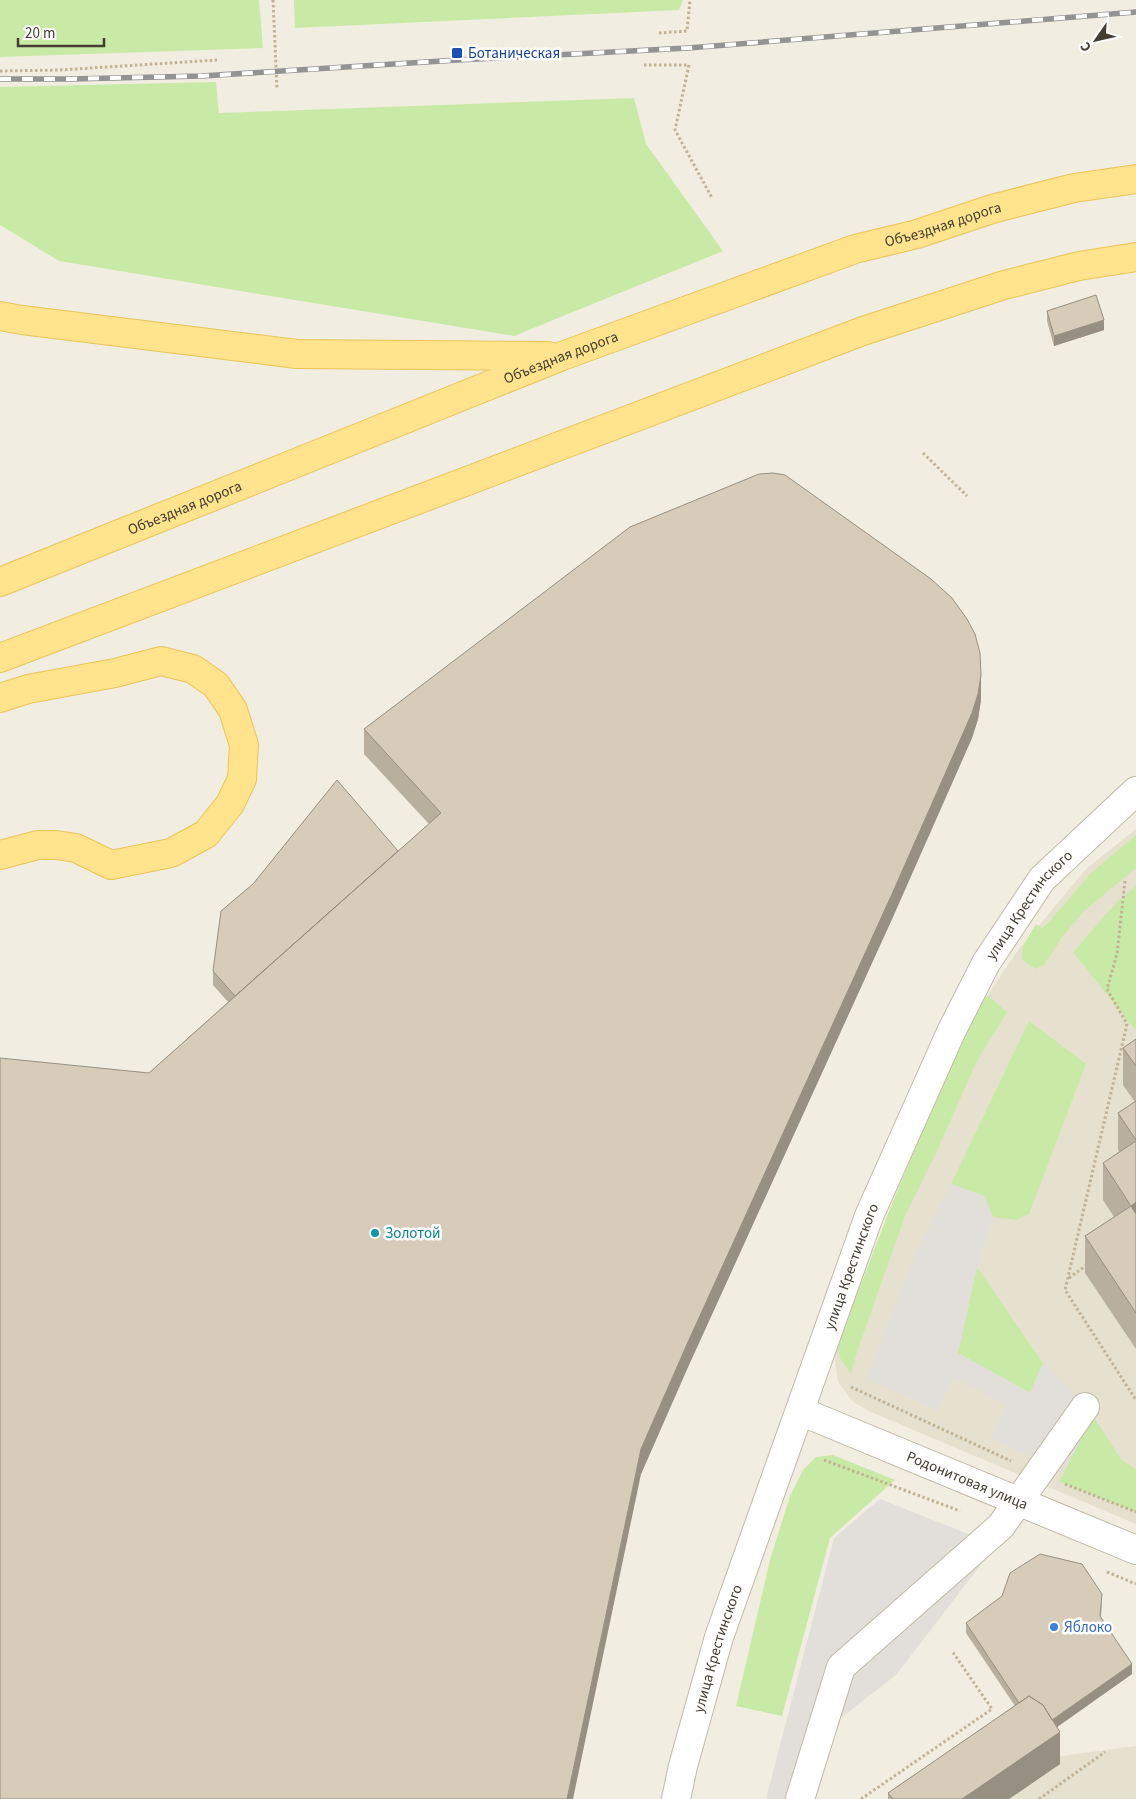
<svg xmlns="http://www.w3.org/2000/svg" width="1136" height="1799" viewBox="0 0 1136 1799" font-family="'Source Sans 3',sans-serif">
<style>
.residential{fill:#e6e0cf}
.green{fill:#c9eaa6}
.parking{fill:#e2dfda}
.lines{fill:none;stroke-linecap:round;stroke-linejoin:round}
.minor-casing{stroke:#c0b9a6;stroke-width:30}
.major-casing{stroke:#ebc456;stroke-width:30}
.path{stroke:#c1b294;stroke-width:3;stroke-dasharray:2.5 2.5;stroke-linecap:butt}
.minor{stroke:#fff;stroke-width:28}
.major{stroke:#ffe38d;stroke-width:28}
.rail-casing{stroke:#939393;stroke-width:5.5}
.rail{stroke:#fff;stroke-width:4;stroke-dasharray:11;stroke-linecap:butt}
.wall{fill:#b9af9f}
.shaded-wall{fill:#968f82}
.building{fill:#d7ccb9;stroke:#968f82}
.transit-dot{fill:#1a4fb4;stroke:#fff;stroke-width:2}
.culture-dot{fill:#0f9aa8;stroke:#fff;stroke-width:2}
.shop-dot{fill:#3f7fe0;stroke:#fff;stroke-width:2}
.labels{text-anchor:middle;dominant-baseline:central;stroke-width:5;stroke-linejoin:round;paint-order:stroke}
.transit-label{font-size:15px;fill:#164399;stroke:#fff;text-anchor:start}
.street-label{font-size:15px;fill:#433d32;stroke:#fff}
.culture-label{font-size:15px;fill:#0d838f;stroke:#fff;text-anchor:start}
.shop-label{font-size:15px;fill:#366cbe;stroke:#fff;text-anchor:start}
</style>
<rect width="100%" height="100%" fill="#f2ede1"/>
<path class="residential" d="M1136,829V1524L871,1412L853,1402L838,1382L834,1352L959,1050L990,992L1016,953L1087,868Z
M1136,1746V1799H974L1031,1760Z"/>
<path class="green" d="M0,0H259L263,48L0,57Z
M294,0H683L679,10L295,28Z
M216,82L219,113L634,98L646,144L723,251L514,336L59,261L0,225V87Z
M1136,835V868L1083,912L1063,936L1044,965L1036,969L1028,964L1022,959L1023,946L1036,924L1042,928L1047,924L1091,873Z
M1136,886V1031L1073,952L1118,901Z
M987,995L1007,1012L977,1061L938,1149L905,1216L857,1352L851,1374L841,1360L837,1346L893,1201L955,1053Z
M1029,1021L1086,1064L1029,1214L1016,1220L993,1217L984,1196L951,1184Z
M977,1267L1043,1363L1030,1393L958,1353Z
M1093,1416L1121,1459L1136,1470V1512L1059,1482Z
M833,1455L895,1480L830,1538L782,1716L736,1706L770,1560L790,1496L803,1470L816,1457Z"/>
<path class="parking" d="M951,1184L984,1196L993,1217L977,1267L958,1353L1030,1393L1043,1363L1093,1416L1086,1431L1062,1473L991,1438L1006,1405L953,1377L937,1411L867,1378L913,1260Z
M880,1499L996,1545L896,1675L838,1720L816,1799H766L834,1538Z"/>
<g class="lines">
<g class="minor-casing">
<g id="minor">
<path id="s1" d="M800,1411L1136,1550"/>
<path id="s2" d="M676,1799L683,1766L719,1637L869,1216L951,1032L986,963L1042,879L1136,791"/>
<path d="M800,1799L841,1667L1001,1526L1085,1407"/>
</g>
</g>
<g class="major-casing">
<g id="major">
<path d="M0,316L22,320L297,354L548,356"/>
<path id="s3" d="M0,582L562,356L855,249L917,234L992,209L1074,188L1136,179"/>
<path d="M0,658L863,331L1004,285L1079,266L1136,257"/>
<path d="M0,698L28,689L115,673L161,661L193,669L216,685L233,710L244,745L242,779L230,804L206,834L171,853L111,865L76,848L56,845H38L0,855"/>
</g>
</g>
<path class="path" d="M273,0L277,89
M659,33L687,31L690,0
M644,65H689L675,130L712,198
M0,71L60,70L217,60
M923,453L967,496
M1125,881L1117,954L1107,989L1127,1024L1065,1290L1136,1400
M1069,1278L1088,1264
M851,1387L1011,1461
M824,1460L960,1511
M1065,1484L1136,1512
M1107,1572L1136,1584
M861,1799L992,1709L952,1651
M1039,1799L1105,1752"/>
<use href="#minor" class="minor"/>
<use href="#major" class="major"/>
<g class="rail-casing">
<path id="rail" d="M0,79H71L202,76L458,60L688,48L1136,12"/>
</g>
<use href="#rail" class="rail"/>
</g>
<path class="wall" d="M1047,311L1104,330L1054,346L1047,321Z
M981,700L978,719L972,738L892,919L688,1367L641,1474L149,1073L228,1002L213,985V971L253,884L398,851L429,824L364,754V729Z
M1136,1039V1349L1085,1273V1236L1114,1217L1103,1200V1163L1119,1152L1118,1150V1113L1135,1102L1123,1085V1048Z
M1102,1603L1101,1617L1132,1674L1057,1727L1060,1764L1009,1799H888V1793L1015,1706L966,1633V1623Z"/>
<path class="shaded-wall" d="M1104,320V330L1054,346V336Z
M981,675V700L978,719L972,738L892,919L688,1367L641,1474L573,1799H567L641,1449Z
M1136,1202V1239L1131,1206Z
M1132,1664V1674L1043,1737V1727Z
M1060,1732V1764L1009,1799H962Z"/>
<path class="building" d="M1096,295L1104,320L1054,336L1047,311Z
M773,473L785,475L931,579L952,598L967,619L975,634L980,653L981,675L978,694L972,713L892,894L688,1342L641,1449L567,1799H0V1058L149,1073L441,813L364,729L630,527L759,474Z
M337,780L398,851L235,996L213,971L221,911L253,884Z
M1136,1039V1066L1123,1048Z
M1136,1101V1140L1118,1113Z
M1136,1141V1202L1131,1206L1103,1163Z
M1131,1206L1136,1214V1313L1085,1236Z
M1040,1554L1082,1564L1102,1594L1100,1616L1132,1664L1052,1720L1043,1705L1029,1696L1019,1703L966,1623L1002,1596L1010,1573Z
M1029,1696L1043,1705L1060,1732L962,1799H893L888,1793Z"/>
<rect class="transit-dot" x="451" y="47" width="12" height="12" rx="2.5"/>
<circle class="culture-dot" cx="375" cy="1233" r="5"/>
<circle class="shop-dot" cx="1054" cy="1627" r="5"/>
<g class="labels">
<g class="transit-label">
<text x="468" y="53">Ботаническая</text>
</g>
<g class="street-label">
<text stroke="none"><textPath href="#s3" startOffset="1009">Объездная дорога</textPath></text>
<text stroke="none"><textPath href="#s3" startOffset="604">Объездная дорога</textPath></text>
<text stroke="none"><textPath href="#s3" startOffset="199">Объездная дорога</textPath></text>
<text stroke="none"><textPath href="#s2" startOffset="966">улица Крестинского</textPath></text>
<text stroke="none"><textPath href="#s2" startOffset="561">улица Крестинского</textPath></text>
<text stroke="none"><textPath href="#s1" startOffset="181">Родонитовая улица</textPath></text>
<text stroke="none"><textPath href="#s2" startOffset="156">улица Крестинского</textPath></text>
</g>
<g class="culture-label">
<text x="385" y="1233">Золотой</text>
</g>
<g class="shop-label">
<text x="1064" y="1627">Яблоко</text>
</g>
</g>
<g transform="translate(1096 40) rotate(236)" stroke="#ffffff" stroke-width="4" paint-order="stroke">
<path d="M0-4L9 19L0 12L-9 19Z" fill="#433d32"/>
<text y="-8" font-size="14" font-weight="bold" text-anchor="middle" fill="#433d32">С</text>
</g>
<path d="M18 38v8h86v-8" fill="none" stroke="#433d32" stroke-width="2.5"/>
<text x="25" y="38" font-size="15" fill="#433d32" stroke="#ffffff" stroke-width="4" paint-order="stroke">20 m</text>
</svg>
